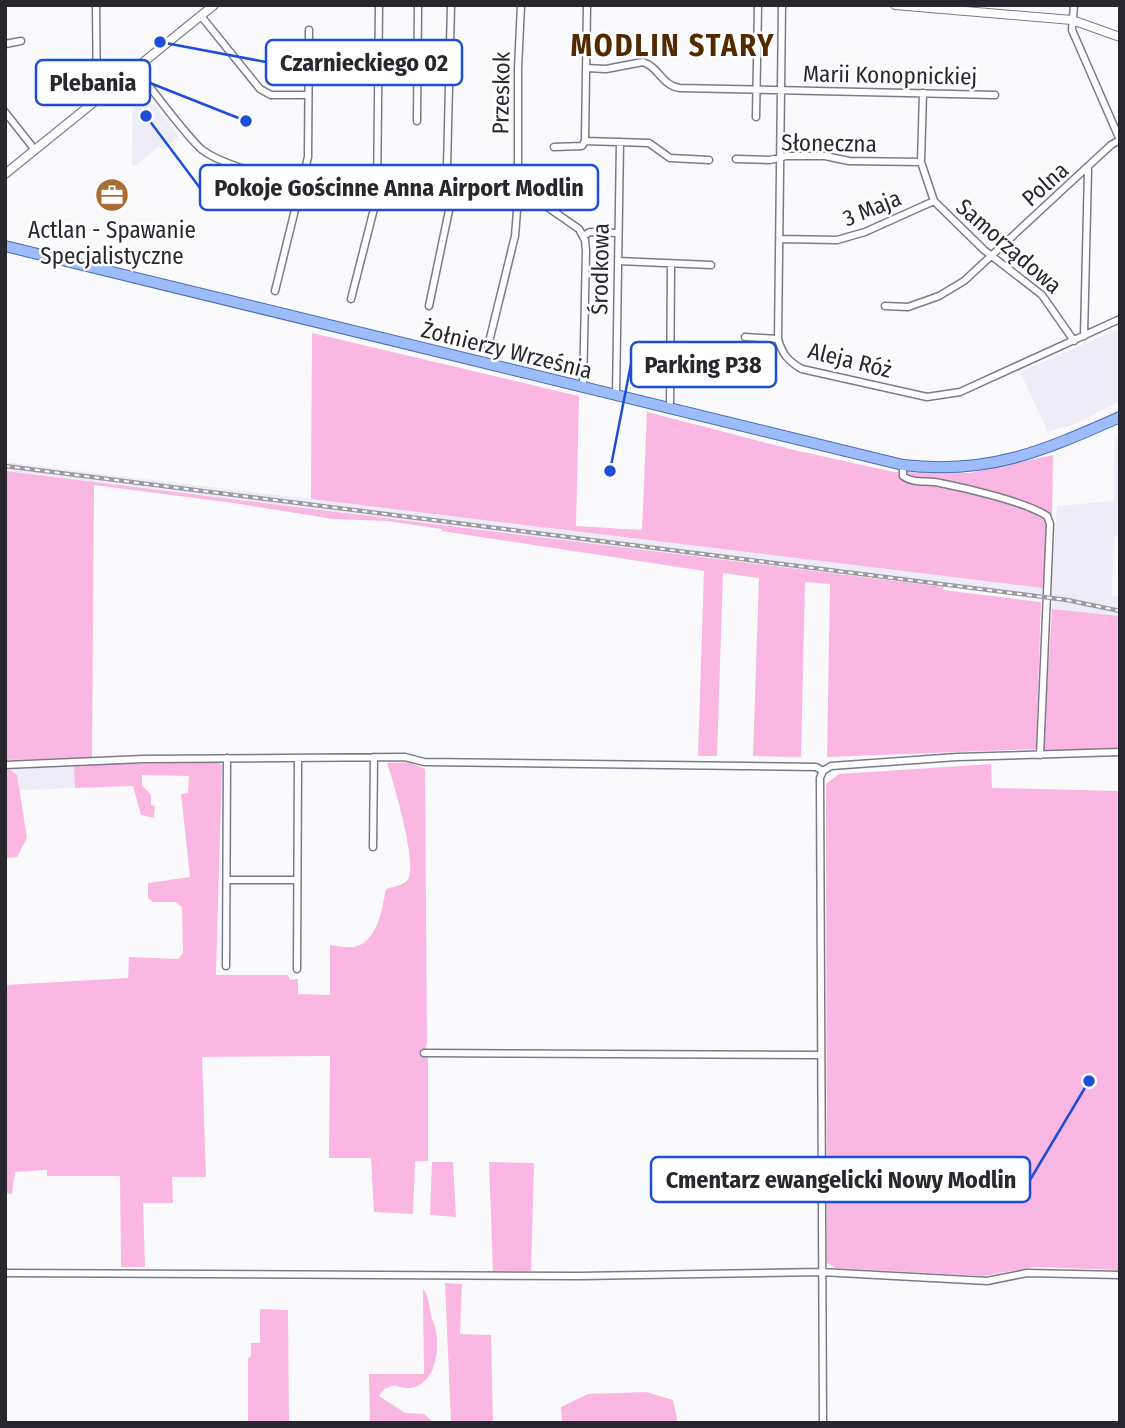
<svg xmlns="http://www.w3.org/2000/svg" width="1125" height="1428" viewBox="0 0 1125 1428" font-family="'Fira Sans Condensed',sans-serif">
<style>
.built{fill:#eeedf7}
.green{fill:#fab7e1}
.lines{fill:none;stroke-linecap:round;stroke-linejoin:round}
.minor-casing{stroke:#7b7a8a;stroke-width:9}
.tertiary-casing{stroke:#7b7a8a;stroke-width:10}
.primary-casing{stroke:#496cb1;stroke-width:12}
.minor{stroke:#fff;stroke-width:6}
.tertiary{stroke:#fff;stroke-width:8}
.primary{stroke:#9dbdfa;stroke-width:10}
.rail-casing{stroke:#9a9a9f;stroke-width:4.5}
.rail{stroke:#fff;stroke-width:2;stroke-dasharray:5;stroke-linecap:butt}
.labels{text-anchor:middle;dominant-baseline:central;stroke-width:5;stroke-linejoin:round;paint-order:stroke}
.street-label{font-size:23px;fill:#28272e;stroke:#fff}
.poi-label{font-size:23px;fill:#28272e;stroke:#fff}
.district-label{font-size:30px;font-weight:bold;letter-spacing:2px;fill:#532a00;stroke:#fff}
.leader{fill:none;stroke:#1d4ed8;stroke-width:2.5}
.callout-dot{fill:#1d4ed8;stroke:#fff;stroke-width:2.5}
.callout{fill:#fff;stroke:#1d4ed8;stroke-width:2.5}
.callout-label{font-size:24px;text-anchor:middle;font-weight:bold;fill:#28272e}
</style>
<rect width="100%" height="100%" fill="#fafafd"/>
<path class="built" d="M133,85L139,86L179,136L163,150L159,146L137,165H132Z
M1120,328V401L1075,424L1048,432L1020,372Z
M1120,435V537L1114,536L1112,596L1120,597V616L1052,609L1051,589L1057,506L1114,501L1115,437Z
M5,462L1044,588L1043,599L5,471Z
M74,765L75,788L5,791V769Z"/>
<path class="green" d="M312,333L579,396L576,526L642,530L647,412L794,450L894,472L970,473L1053,455L1051,589L311,499Z
M5,471L944,587L943,590L1041,602L1036,749L827,757L830,584L805,582L801,757L753,756L759,578L723,573L717,756H698L704,571L442,531V529L387,521L333,519L234,503L94,485L92,758L5,760Z
M1052,609L1120,616V749L1043,753Z
M218,762L222,765L216,975H288L290,980L298,979V994L330,995V945C337,946 347,948 353,947C378,943 382,908 386,889C393,886 406,886 409,877C416,860 394,783 387,763L409,762L425,769L427,1043L424,1056L428,1058V1161H415L413,1214L374,1212L371,1158H329L330,1056L202,1057L206,1177H172L173,1203H143L145,1267H121L120,1176H47V1170L15,1172L12,1194L5,1193V985L128,978L129,957L178,959L183,953L182,907L175,902H153L148,898V883L190,877L181,794L188,793L189,776L142,775V785L151,795V805L155,806L154,818L141,815L133,786L75,788L74,765Z
M991,764L992,788L1120,791V1270L1035,1267L983,1276L836,1268L827,1263L826,784L839,774Z
M5,770H10L17,775L27,838L17,857L5,858Z
M432,1162H453L456,1217L430,1215Z
M489,1162L534,1163L531,1271L493,1272Z
M445,1283L462,1284L460,1334L491,1335L493,1423H451Z
M423,1289C429,1296 429,1305 431,1315C432,1320 435,1325 436,1331C441,1359 430,1399 394,1385L384,1389L379,1396L405,1413L424,1414L434,1423H370L369,1374H424Z
M260,1309L288,1310L289,1423H248V1358L251,1356V1343H260Z
M646,1392L673,1400L678,1423H562L561,1407L588,1394Z"/>
<g class="lines">
<g class="minor-casing">
<path id="minor" d="M96,5L97,100
M782,5L778,339C782,354 789,362 802,369L927,397L960,392L1120,319
M1074,5L1072,30L1120,140
M201,16L260,89L271,95H308
M5,44L21,41
M586,68L606,69L643,62C659,67 662,86 680,88L995,95
M136,69C155,93 179,127 200,148C219,166 309,189 337,193L529,198L540,202L579,229L585,240L586,251L583,388
M923,93L921,162L934,201L984,250L1042,295L1074,341
M5,112L35,150
M756,117L758,5
M417,121L418,5
M585,141L587,5
M585,141L649,143L670,158L709,160
M554,147L582,146L585,141
M736,159L770,160L786,156H825L849,161L921,162
M447,167L451,5
M583,236L590,232L618,233
M781,239L837,240L865,232L934,201
M618,261L711,265
M275,291L308,157L309,30
M351,299L377,197L379,5
M429,306L452,196
M885,306L908,307L939,296L964,281L1111,145L1120,140
M1084,336L1088,170
M745,337L778,339
M488,346L515,236L518,198V69L521,5
M616,396L620,142
M670,409L671,264
M903,465V476C913,484 928,480 940,483C966,488 1026,502 1047,516L1050,524L1040,755
M5,765L143,759L405,757L424,762L816,767L823,771L831,766L957,757L1120,752
M373,847L374,757
M227,880H297
M226,966L227,758
M297,969L298,758
M424,1053L820,1055
M5,1273L579,1276L821,1272L987,1281L1027,1273L1120,1275
M823,1423L820,778L823,771"/>
</g>
<g class="tertiary-casing">
<path id="tertiary" d="M895,5L1072,20L1120,37
M5,174L214,5"/>
</g>
<g class="primary-casing">
<path id="primary" d="M5,246L903,465C989,475 1043,451 1120,417"/>
</g>
<use href="#minor" class="minor"/>
<use href="#tertiary" class="tertiary"/>
<use href="#primary" class="primary"/>
<g class="rail-casing">
<path id="rail" d="M5,466L1067,600L1120,611"/>
</g>
<use href="#rail" class="rail"/>
</g>
<defs>
<g id="office-disc" transform="scale(1.75)"><circle r="9.5" fill="#ab6c33" stroke="#fff"/><path d="M-6-3h4V-5.5h4V-3h4V5H-6ZM-1-4.5V-3h2v-1.5ZM-6 0V1H6V0Z" fill="#fff"/></g>
</defs>
<g fill-rule="evenodd">
<use href="#office-disc" x="112" y="195"/>
</g>
<g class="labels">
<g class="street-label">
<text transform="translate(890 75) rotate(1)">Marii Konopnickiej</text>
<text transform="translate(501 93) rotate(-89)">Przeskok</text>
<text transform="translate(829 143) rotate(1)">Słoneczna</text>
<text transform="translate(1045 184) rotate(-42)">Polna</text>
<text transform="translate(872 208) rotate(-22)">3 Maja</text>
<text transform="translate(1009 246) rotate(41)">Samorządowa</text>
<text transform="translate(600 269) rotate(-89)">Środkowa</text>
<text transform="translate(507 350) rotate(14)">Żołnierzy Września</text>
<text transform="translate(850 360) rotate(14)">Aleja Róż</text>
</g>
<g class="poi-label">
<text x="112" y="230">Actlan - Spawanie<tspan x="112" dy="26">Specjalistyczne</tspan></text>
</g>
<g class="district-label">
<text x="673" y="46">MODLIN STARY</text>
</g>
</g>
<path class="leader" d="M160 42L266 62M246 121L150 83M146 116L200 188M610 471L631 364M1089 1081L1030 1180"/>
<g class="callout-dot">
<circle cx="160" cy="42" r="7"/>
<circle cx="246" cy="121" r="7"/>
<circle cx="146" cy="116" r="7"/>
<circle cx="610" cy="471" r="7"/>
<circle cx="1089" cy="1081" r="7"/>
</g>
<g class="callout">
<rect x="266" y="40" width="196" height="45" rx="7"/>
<rect x="36" y="60" width="114" height="45" rx="7"/>
<rect x="200" y="165" width="398" height="45" rx="7"/>
<rect x="631" y="342" width="145" height="45" rx="7"/>
<rect x="651" y="1157" width="379" height="45" rx="7"/>
</g>
<g class="callout-label">
<text x="364" y="71">Czarnieckiego 02</text>
<text x="93" y="91">Plebania</text>
<text x="399" y="196">Pokoje Gościnne Anna Airport Modlin</text>
<text x="703" y="373">Parking P38</text>
<text x="841" y="1188">Cmentarz ewangelicki Nowy Modlin</text>
</g>
<rect width="1125" height="1428" fill="none" stroke="#28272e" stroke-width="14"/>
</svg>
